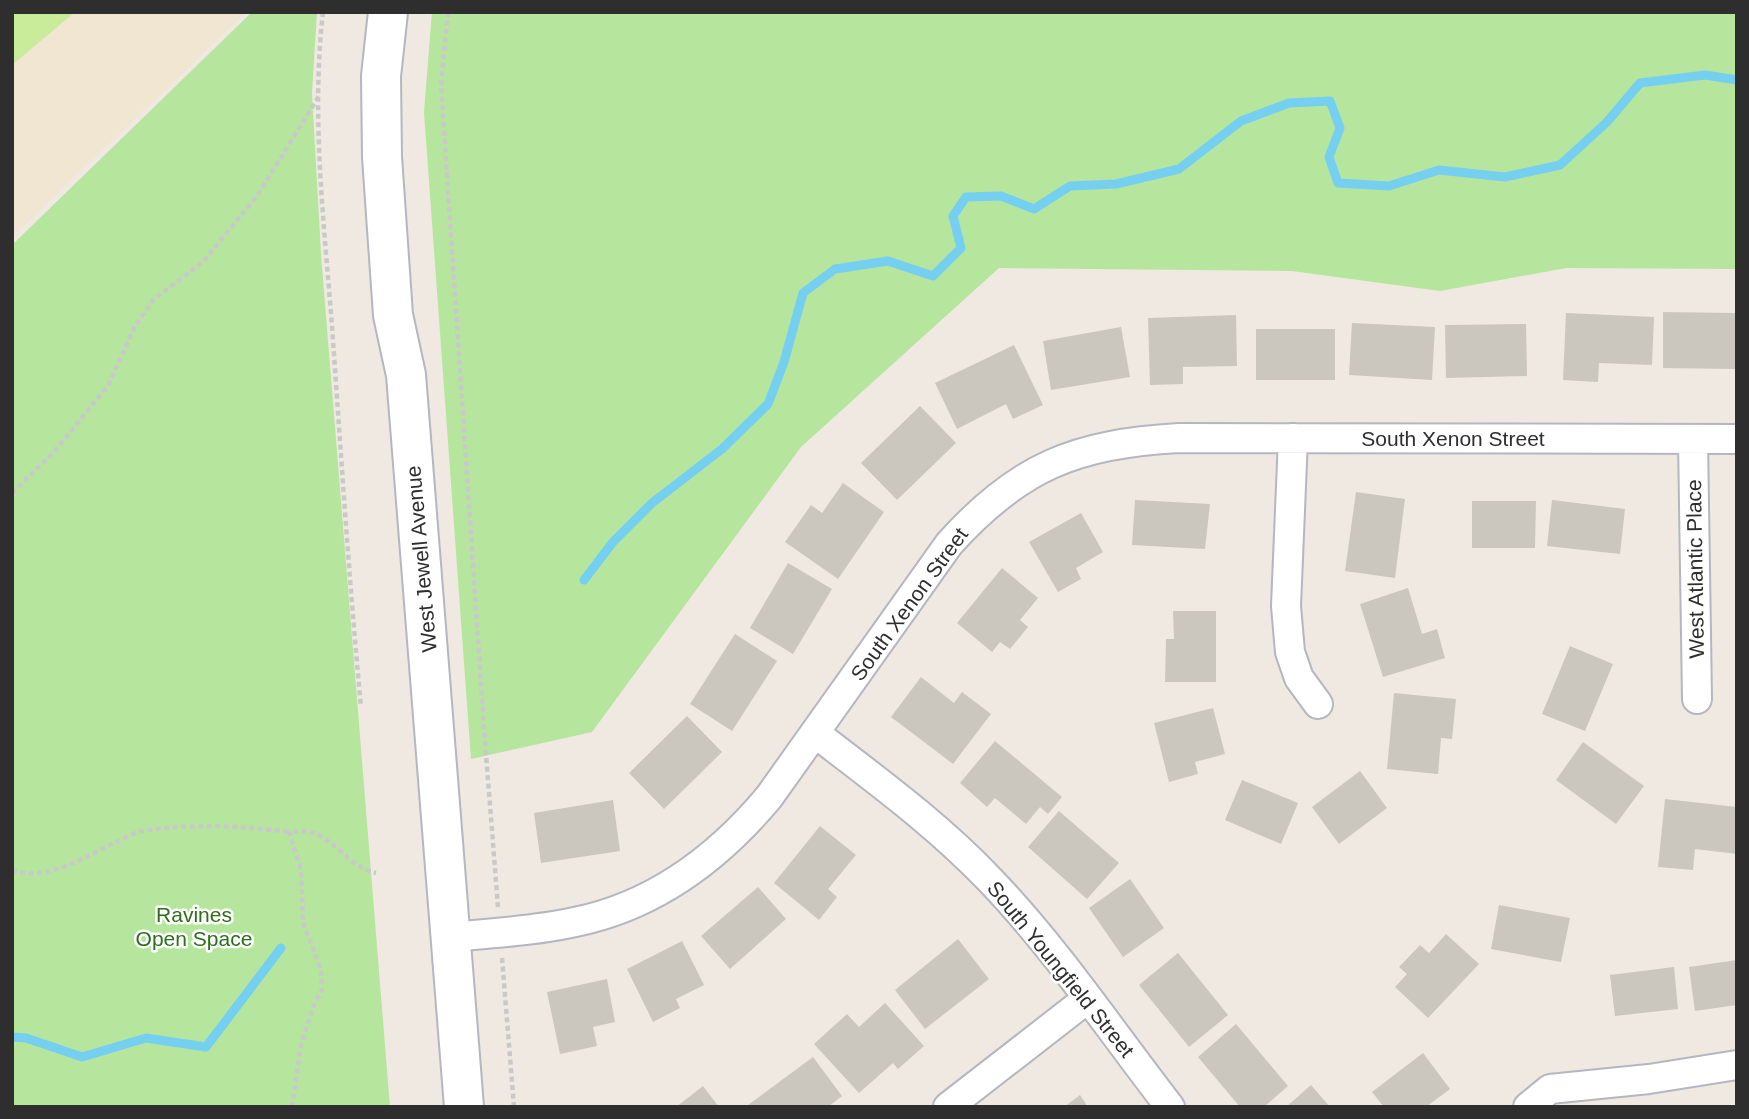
<svg xmlns="http://www.w3.org/2000/svg" width="1749" height="1119" viewBox="0 0 1749 1119" font-family="Arial,sans-serif">
<style>
.education{fill:#f0e6d1}
.green{fill:#b6e59e}
.pitch{fill:#c9ec9a}
.lines{fill:none;stroke-linecap:round;stroke-linejoin:round}
.stream{stroke:#75cff0;stroke-width:9}
.building{fill:#cbc7bf}
.street-casing{stroke:#b4b7c1;stroke-width:32}
.secondary-casing{stroke:#b4b7c1;stroke-width:42}
.path{stroke:#c9c9c9;stroke-width:4.5;stroke-dasharray:5 3.5;stroke-linecap:butt}
.street{stroke:#fff;stroke-width:28}
.secondary{stroke:#fff;stroke-width:38}
.labels{text-anchor:middle;dominant-baseline:central;stroke-width:5;stroke-linejoin:round;paint-order:stroke}
.street-label{font-size:21px;fill:#2e2e2e;stroke:#fff}
.park-label{font-size:21px;fill:#2c6e1b;stroke:#fff}
</style>
<rect width="100%" height="100%" fill="#efe9e1"/>
<path class="education" d="M12,12H246L12,237Z"/>
<path class="green" d="M252,12H317L312,93L321,254L390,1107H12V245Z
M432,12H1737V269L1566,268L1440,291L1292,271L999,268L801,447L592,732L471,759L424,112Z"/>
<path class="pitch" d="M12,12H75L12,65Z"/>
<g class="lines">
<path class="stream" d="M584,580L613,542L652,503L722,449L768,404L784,362L803,293L835,269L888,261L933,276L961,248L953,216L966,197L1001,196L1034,209L1070,186L1116,184L1179,169L1241,121L1289,103L1330,101L1340,128L1329,157L1338,183L1389,186L1439,170L1505,177L1560,165L1607,122L1640,83L1705,75L1737,80
M12,1037L26,1038L82,1057L146,1038L206,1047L281,948"/>
</g>
<path class="building" d="M1663,312L1737,313V369L1663,368Z
M1566,313L1654,317L1652,365L1599,363L1598,382L1563,380Z
M1236,315L1237,366L1183,367V384L1150,385L1148,318Z
M1352,323L1435,327L1432,380L1349,375Z
M1526,324L1527,376L1446,378L1445,325Z
M1121,327L1130,377L1051,390L1043,341Z
M1256,329H1335V380H1256Z
M1014,345L1043,405L1013,419L1006,404L957,429L935,383Z
M920,406L956,443L897,500L861,463Z
M843,483L884,512L838,579L785,542L811,505L822,513Z
M1356,492L1405,499L1395,578L1345,571Z
M1135,500L1210,504L1205,549L1132,545Z
M1552,500L1625,509L1620,554L1547,546Z
M1472,501H1536L1535,548H1472Z
M1081,513L1103,552L1076,568L1081,579L1058,592L1029,542Z
M788,563L832,589L793,654L750,628Z
M1002,568L1038,598L1020,620L1028,627L1010,649L1000,642L992,652L957,623Z
M1408,588L1422,634L1437,629L1445,658L1383,677L1360,604Z
M1173,611H1216V682H1165L1166,639H1174Z
M735,634L777,661L732,731L690,704Z
M1570,646L1613,664L1585,731L1542,714Z
M921,677L954,703L962,692L991,714L953,764L891,717Z
M1394,693L1456,699L1452,739L1441,738L1438,774L1387,769Z
M1213,708L1225,754L1195,762L1198,774L1169,782L1154,723Z
M687,716L722,752L664,809L629,773Z
M995,741L1062,797L1048,814L1040,807L1026,824L995,798L987,807L960,783Z
M1583,742L1644,786L1616,824L1556,780Z
M1360,771L1387,808L1339,844L1312,807Z
M1242,780L1298,803L1281,844L1225,820Z
M1665,799L1737,807V854L1695,849L1693,870L1658,867Z
M613,800L620,851L541,863L534,813Z
M1059,811L1119,863L1087,899L1028,847Z
M820,826L856,855L828,889L837,897L819,920L774,883Z
M1130,879L1164,928L1123,957L1089,908Z
M758,887L786,919L730,969L701,936Z
M1499,905L1570,918L1561,962L1491,949Z
M1446,934L1479,964L1428,1018L1395,987L1407,974L1399,967L1420,945L1429,953Z
M958,939L989,979L925,1029L895,990Z
M682,941L704,985L676,999L680,1008L653,1022L627,969Z
M1178,953L1228,1015L1189,1047L1139,985Z
M1737,960V1005L1695,1011L1689,967Z
M1674,967L1678,1009L1615,1016L1610,975Z
M607,979L615,1022L593,1027L597,1046L560,1054L547,992Z
M885,1003L924,1046L898,1069L893,1063L859,1093L814,1044L847,1014L859,1027Z
M1236,1024L1288,1086L1264,1107H1240L1198,1057Z
M1423,1053L1450,1089L1426,1107H1384L1372,1092Z
M813,1057L842,1096L828,1107H750L748,1105Z
M1311,1085L1330,1107H1286Z
M703,1086L719,1107H676Z
M1080,1095L1088,1107H1064Z"/>
<g class="lines">
<g class="street-casing">
<path id="street" d="M1293,438L1286,606L1290,652L1299,678L1318,704
M1693,439L1697,699
M815,733C876,780 938,825 991,881C1057,950 1111,1031 1170,1107
M452,937C493,933 534,931 575,922C654,906 718,858 769,797L949,544C1019,466 1076,444 1179,438L1737,439
M948,1107L1087,999
M1528,1107L1550,1089L1649,1079L1737,1065"/>
</g>
<g class="secondary-casing">
<path id="secondary" d="M388,12L381,76L382,157L393,315L406,375L464,1107"/>
</g>
<path class="path" d="M323,12C311,116 324,222 332,326C341,453 349,580 361,707
M448,12L441,85L484,729L498,907
M12,493L53,453L108,386L135,326L154,299L203,262L257,196L319,96
M12,870C47,883 87,855 118,841C126,838 135,832 143,831C191,823 241,826 289,832
M502,958L514,1107
M292,1107L301,1045L313,1007L322,990L321,970L303,922L301,870L289,832C295,832 305,830 311,832C336,840 350,868 376,873"/>
<use href="#street" class="street"/>
<use href="#secondary" class="secondary"/>
</g>
<g class="labels">
<g class="street-label">
<text x="1453" y="438">South Xenon Street</text>
<text transform="translate(421 559) rotate(-95)">West Jewell Avenue</text>
<text transform="translate(1695 569) rotate(-91)">West Atlantic Place</text>
<text transform="translate(909 604) rotate(-54)">South Xenon Street</text>
<text transform="translate(1061 969) rotate(51)">South Youngfield Street</text>
</g>
<g class="park-label">
<text x="194" y="914">Ravines<tspan x="194" dy="24">Open Space</tspan></text>
</g>
</g>
<rect width="1749" height="1119" fill="none" stroke="#2e2e2e" stroke-width="28"/>
</svg>
